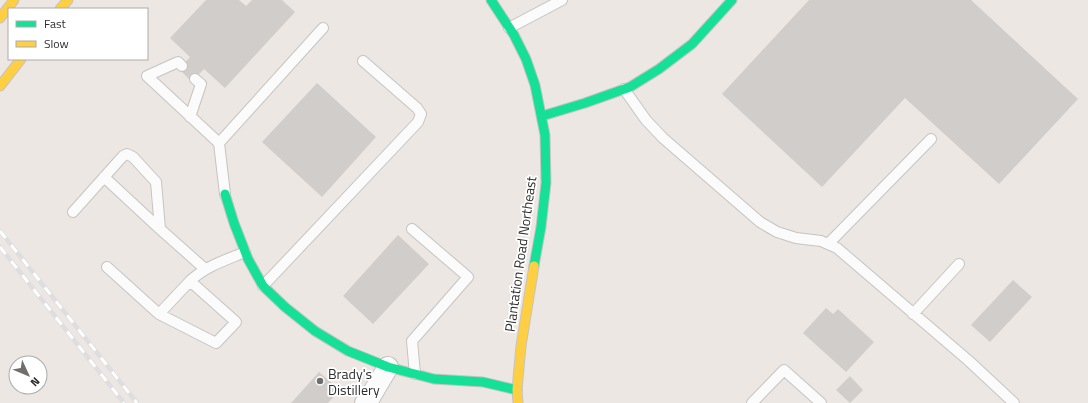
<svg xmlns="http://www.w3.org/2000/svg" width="1088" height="403" viewBox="0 0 1088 403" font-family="'Titillium Web',sans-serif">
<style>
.building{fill:#d0cdca}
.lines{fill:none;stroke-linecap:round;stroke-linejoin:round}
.lane-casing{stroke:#c5c4c3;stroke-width:12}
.street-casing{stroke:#c5c4c3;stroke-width:22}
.fast-casing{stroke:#c5c4c3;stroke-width:11}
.slow-casing{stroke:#c5c4c3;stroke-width:11}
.lane{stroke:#fcfbfb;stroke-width:10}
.street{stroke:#fcfbfb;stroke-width:20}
.fast{stroke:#16e098;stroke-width:9}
.slow{stroke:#ffcf43;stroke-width:9}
.rail-casing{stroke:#dedee0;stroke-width:4.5}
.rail{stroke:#fff;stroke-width:3;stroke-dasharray:9;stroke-linecap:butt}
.poi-dot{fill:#706e6c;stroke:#fff;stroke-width:1.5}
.labels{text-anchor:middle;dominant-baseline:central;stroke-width:3.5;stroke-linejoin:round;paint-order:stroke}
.street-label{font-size:14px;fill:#2d2d2d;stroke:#fff}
.poi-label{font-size:14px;fill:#2d2d2d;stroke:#fff;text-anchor:start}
</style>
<rect width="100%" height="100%" fill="#ece7e2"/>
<path class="building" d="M206,0H239L246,6L252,0H282L295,12L225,88L204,69L192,82L179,69L190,57L170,38Z
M809,0H971L1078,99L999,184L905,98L822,187L722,94Z
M317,83L376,137L322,197L262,142Z
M398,235L429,264L373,324L343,296Z
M1013,280L1032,297L990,342L971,325Z
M826,308L833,314L838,309L874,342L846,372L803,333Z
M319,372L340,390L328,403H291Z
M850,376L863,390L850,403L836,390Z"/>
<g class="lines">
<g class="lane-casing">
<path id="lane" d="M509,28L562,0
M182,66L178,62L147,76L219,143
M624,89L646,120L663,138L760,222L777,232L796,238L821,241L837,248L969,361L1014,403
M190,117L201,84L195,79
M104,177L160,229
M225,194L219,143L323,28
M73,212L123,156L127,154L133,157L156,182L160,229L205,269
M412,229L468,277L412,341L415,374
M828,244L931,139
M107,267L159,314L216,343L236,322L190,281C206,266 226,260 245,252
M263,286L418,122L421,114L417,108L363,61
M159,314L190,281
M913,314L959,264
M752,403L784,370L821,403"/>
</g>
<g class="street-casing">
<path id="street" d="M365,403L369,399L388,367"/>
</g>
<g class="fast-casing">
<path id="fast" d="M491,0L514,35L526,59L535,85L545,135L546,183L541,227L534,266
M542,116L585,103L630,87L659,69L692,44L732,0
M225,194L234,223L248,259L263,286L285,307L315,331L348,351L388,367L434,379L483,382L517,390"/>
</g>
<g class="slow-casing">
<path id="slow" d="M60,9L68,0
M0,18L14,0
M0,86L21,59
M518,403L517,390L521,346L534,266"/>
</g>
<use href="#lane" class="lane"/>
<use href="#street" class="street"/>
<use href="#fast" class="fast"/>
<use href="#slow" class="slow"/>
<g class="rail-casing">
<path id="rail" d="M0,231L137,403
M0,247L124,403"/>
</g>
<use href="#rail" class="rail"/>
</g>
<circle class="poi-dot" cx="320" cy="381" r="4"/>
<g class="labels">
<g class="street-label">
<text transform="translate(520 254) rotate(-82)">Plantation Road Northeast</text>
</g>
<g class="poi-label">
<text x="328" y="373">Brady's<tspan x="328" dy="16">Distillery</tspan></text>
</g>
</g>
<rect x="8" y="8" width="140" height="52" fill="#ffffff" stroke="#ababab"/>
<rect x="16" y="21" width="20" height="6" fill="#16e098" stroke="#ababab"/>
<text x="44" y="28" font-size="12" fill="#2d2d2d">Fast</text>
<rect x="16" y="41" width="20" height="6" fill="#ffcf43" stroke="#ababab"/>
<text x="44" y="48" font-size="12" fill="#2d2d2d">Slow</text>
<g transform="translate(28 375) rotate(134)"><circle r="19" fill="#ffffff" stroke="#ababab"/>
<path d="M0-3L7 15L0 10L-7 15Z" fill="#706e6c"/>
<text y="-6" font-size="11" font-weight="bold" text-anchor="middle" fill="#2d2d2d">N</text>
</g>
</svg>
